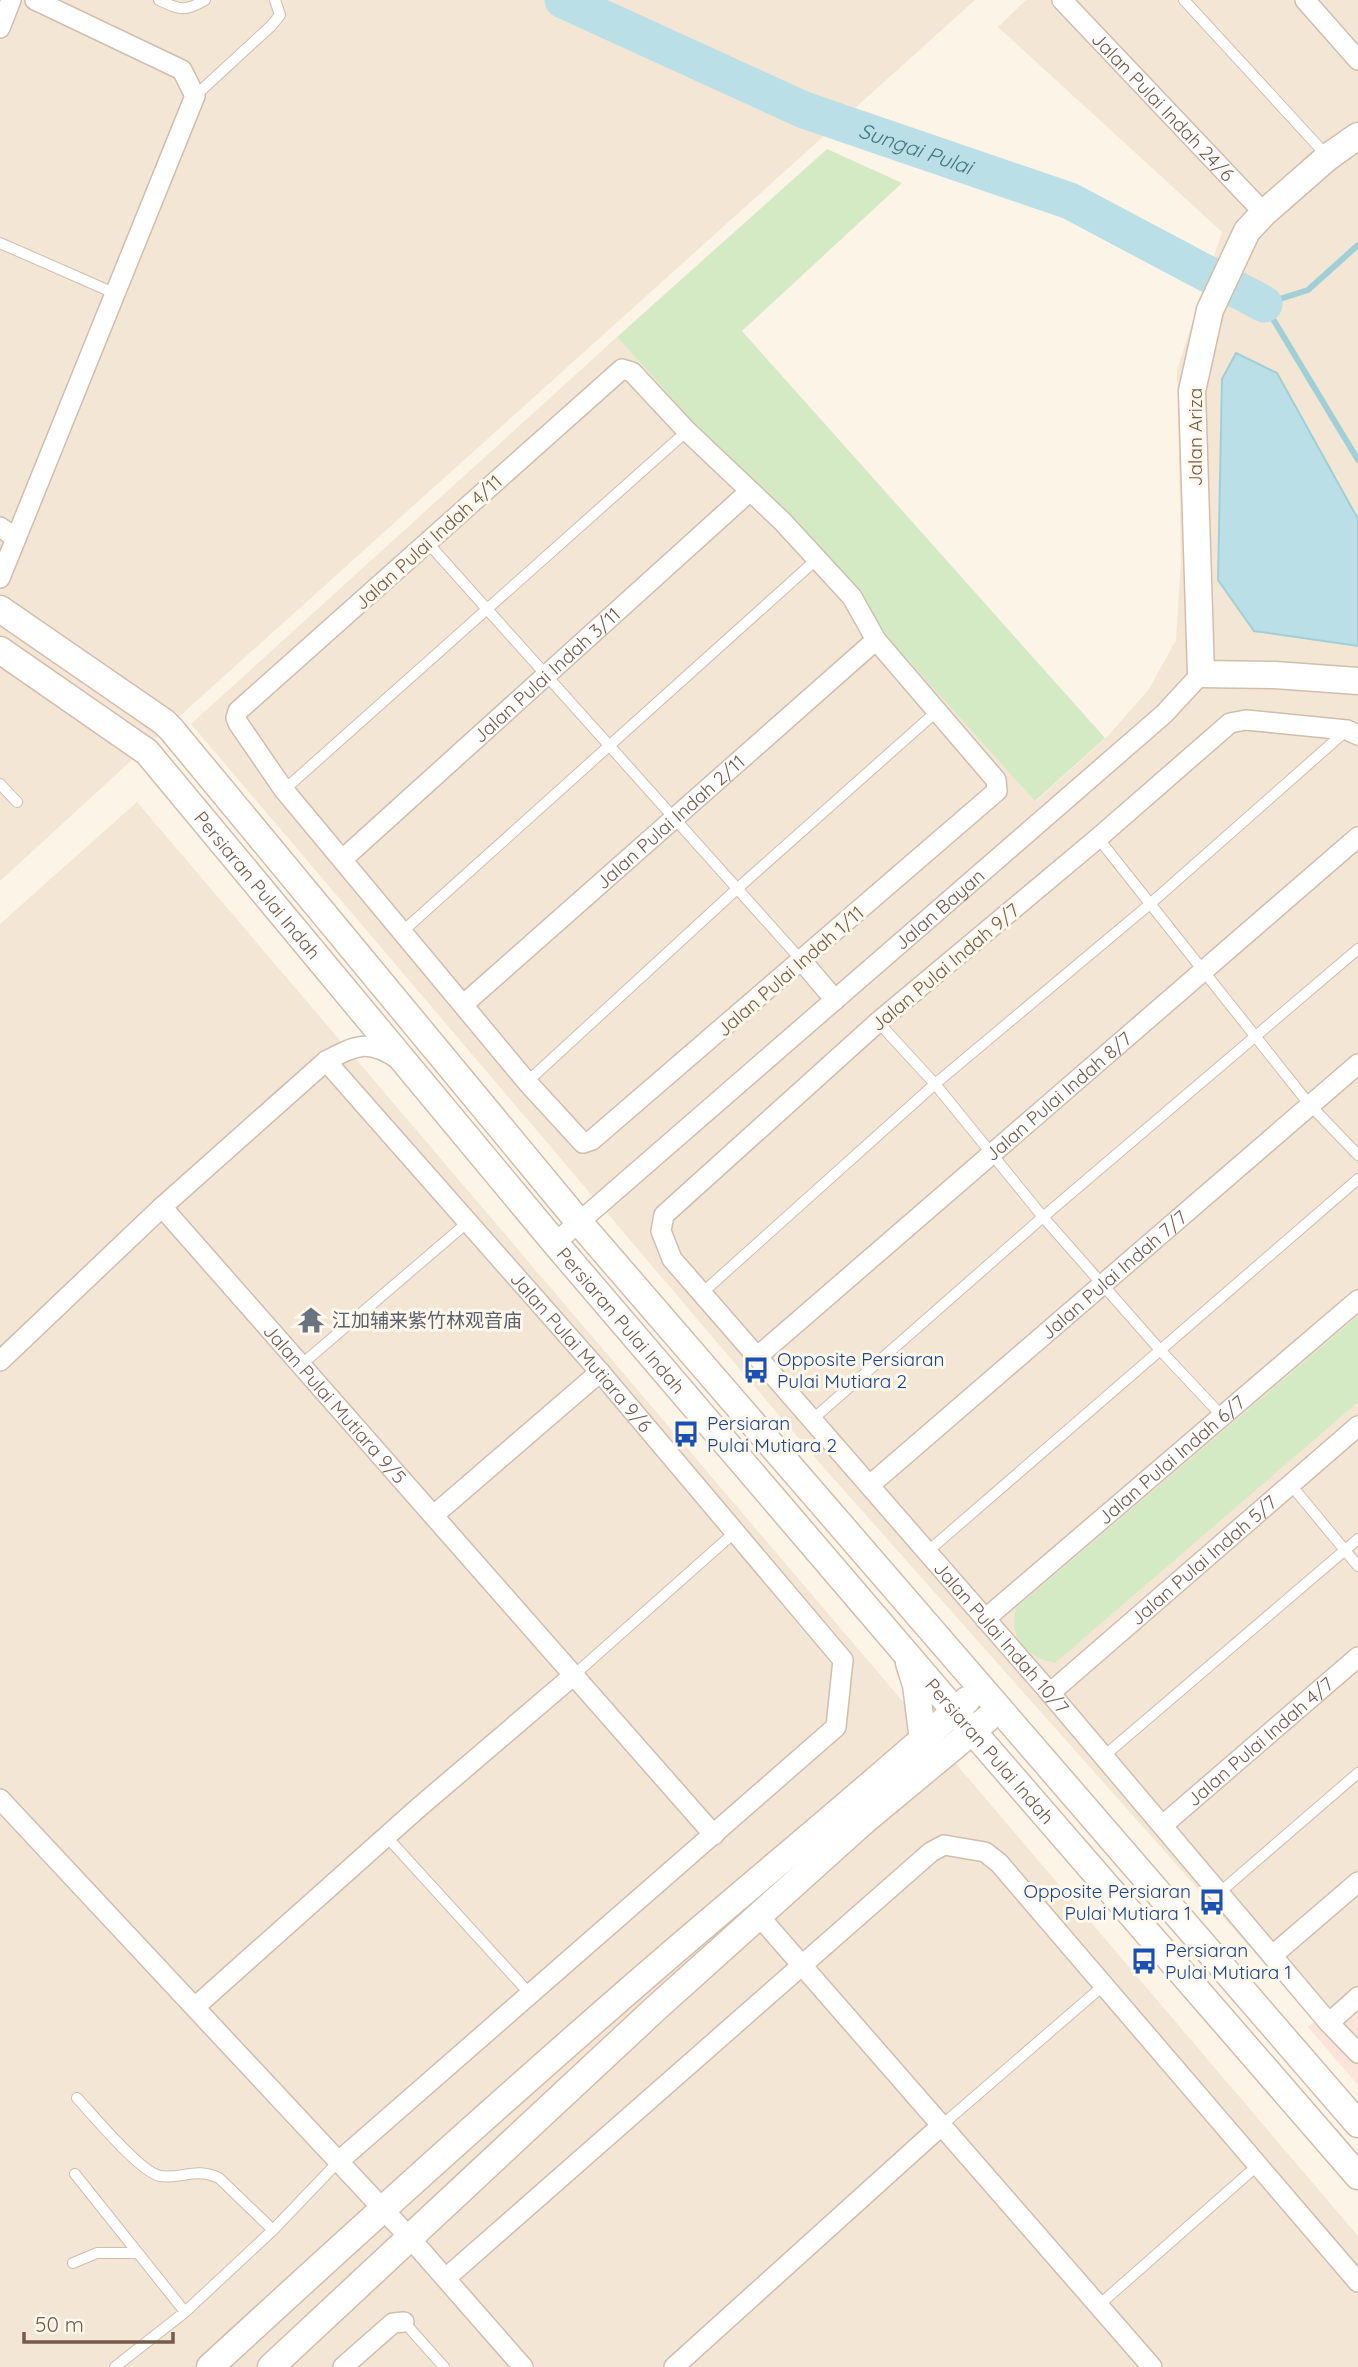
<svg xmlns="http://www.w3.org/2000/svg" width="1358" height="2367" viewBox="0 0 1358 2367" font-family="Quicksand,'Noto Sans SC',sans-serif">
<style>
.residential{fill:#f4e6d4}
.commercial{fill:#fde4da}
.green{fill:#d3eac4}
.water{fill:#badfe6;stroke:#a0cfd8;stroke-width:2}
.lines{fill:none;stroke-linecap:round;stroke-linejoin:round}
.stream{stroke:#a0cfd8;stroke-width:6}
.river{stroke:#badfe6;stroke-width:37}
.lane-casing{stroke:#d0beae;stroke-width:12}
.street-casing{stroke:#d0beae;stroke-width:22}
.secondary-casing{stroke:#d3beac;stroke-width:29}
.lane{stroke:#fff;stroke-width:10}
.street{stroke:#fff;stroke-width:19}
.secondary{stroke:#fff;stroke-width:26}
.labels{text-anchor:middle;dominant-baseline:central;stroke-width:6;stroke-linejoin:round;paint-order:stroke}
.street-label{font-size:19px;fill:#765a4a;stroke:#fff8ec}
.worship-label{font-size:19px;fill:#5b616d;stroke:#fff8ec;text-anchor:start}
.transit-label{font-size:19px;fill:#164399;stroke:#fff8ec;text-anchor:start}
.water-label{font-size:21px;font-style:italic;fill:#417782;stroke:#fff8ec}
</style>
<rect width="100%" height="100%" fill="#fcf4e6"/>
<path class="residential" d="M0,0H975L182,714L0,881Z
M1026,0H1358V2069L818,1461L191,724L617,337L1036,801L1107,737L1149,689L1176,640L1181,560L1177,370L1222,232L998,27Z
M137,802L1358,2236V2367H0V924Z"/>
<path class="commercial" d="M1358,1985V2085L1308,2027Z"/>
<path class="green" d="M827,149L902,183L742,331L1105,738L1035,801L617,337Z
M1358,1316V1402L1055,1663C1026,1657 1008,1639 1016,1608Z"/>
<path class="water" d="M1236,353L1277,373L1358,519V646L1254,631L1218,580L1222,379Z"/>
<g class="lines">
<path class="stream" d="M1358,245L1308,290L1264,304L1358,460"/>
<path class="river" id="s1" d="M563,0L804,110L1070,201L1264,304"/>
<g class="lane-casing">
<path id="lane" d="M159,0C179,10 185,12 205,0
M1184,0L1328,157
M195,96L271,26L280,15L275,0
M0,243L114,293
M427,542L802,961
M0,784L17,802
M284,790L687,431
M1098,838L1309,1104L1358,1155
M402,932L817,559
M878,1022L935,1084L1043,1217L1161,1351L1222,1416
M527,1082L738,888L936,712
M701,1294L935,1084L1150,904L1347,730
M302,1364L468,1222
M813,1419L1043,1217L1358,949
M1291,1485L1358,1566
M927,1552L1358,1179
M574,1675L735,1532
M1104,1756L1358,1539
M386,1836L530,1994
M1219,1893L1358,1773
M77,2098C93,2115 140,2172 160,2176C183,2179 195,2167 219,2178L273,2230
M942,2125L1104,1985
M75,2174L185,2312L273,2230L339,2161
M73,2263L97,2253H138
M1099,2305L1258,2165
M404,2322L444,2367
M115,2367L185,2312"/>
</g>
<g class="street-casing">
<g id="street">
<path id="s2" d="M1062,0L1264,213"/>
<path d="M1305,0L1358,60"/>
<path d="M0,28L11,0"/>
<path d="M622,369L632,372L687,431L782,521L852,597L876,640L996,780L997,791L592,1140L583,1143L527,1082L284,790L238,723L236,718L238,711Z"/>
<path d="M0,527L16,538"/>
<path d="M0,578L195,96L182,70L35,0"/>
<path id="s3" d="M1358,735L1347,730L1246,720L1230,723L1098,838L878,1022L664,1215L661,1231L672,1259L1050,1693L1329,2023L1358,2053"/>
<path id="s4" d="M344,858L750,491"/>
<path d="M802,961L835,1000"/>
<path id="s5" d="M464,1004L876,640"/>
<path id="s6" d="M326,1061L600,1372L843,1660L836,1727L339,2161"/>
<path id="s7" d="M162,1207L714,1835"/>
<path id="s8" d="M555,1243L1164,714L1201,674"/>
<path id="s9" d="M758,1356C957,1182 1159,1011 1358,837"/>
<path d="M0,1361L162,1207L326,1061C356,1045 368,1039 398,1059"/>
<path id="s10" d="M870,1485L1358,1064"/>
<path d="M434,1515L600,1372"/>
<path id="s11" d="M985,1619L1358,1300"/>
<path id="s12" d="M1050,1693L1358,1426"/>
<path d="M0,1799L410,2238L523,2367"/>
<path id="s13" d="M1163,1825L1358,1657"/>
<path d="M759,1916L1152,2367"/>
<path d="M1273,1955L1358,1882"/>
<path d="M195,2007L417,1809L574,1675"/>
<path d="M1329,2023L1358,1997"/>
<path d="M446,2278L931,1852L944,1845L985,1852L999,1863L1358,2282"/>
<path d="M343,2367L393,2323L404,2322"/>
<path d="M674,2367L942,2125"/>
</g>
</g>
<g class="secondary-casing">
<g id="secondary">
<path d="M1358,136L1328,157L1264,213L1247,231L1210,310L1192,391L1201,674L1275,675L1358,681"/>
<path d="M0,609L164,722L171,729L578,1221L1358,2124"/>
<path id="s14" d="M0,650L147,752L555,1243L955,1711L1358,2176"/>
<path d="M909,1663L916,1685L923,1740"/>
<path d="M210,2367C347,2241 486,2115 626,1993C739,1894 856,1800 967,1700"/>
<path d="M271,2367L655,2009L864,1821L987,1719"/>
</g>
</g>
<use href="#lane" class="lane"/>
<use href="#street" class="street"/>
<use href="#secondary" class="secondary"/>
</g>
<defs>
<g id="temple-bare" transform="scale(2.1)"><path d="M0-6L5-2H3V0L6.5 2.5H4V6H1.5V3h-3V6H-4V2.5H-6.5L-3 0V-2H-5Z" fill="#6b7280" stroke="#fff8ec" stroke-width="2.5" paint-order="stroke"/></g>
<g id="bus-bare" transform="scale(2.1)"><path d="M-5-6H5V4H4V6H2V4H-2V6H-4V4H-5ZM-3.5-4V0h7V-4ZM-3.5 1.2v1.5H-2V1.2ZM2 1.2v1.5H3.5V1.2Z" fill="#1a4fb4" stroke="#fff8ec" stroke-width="2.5" paint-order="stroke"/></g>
</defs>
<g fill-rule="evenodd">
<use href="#temple-bare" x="311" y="1320"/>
<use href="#bus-bare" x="756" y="1370"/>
<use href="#bus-bare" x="686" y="1434"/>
<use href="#bus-bare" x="1212" y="1902"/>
<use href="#bus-bare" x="1144" y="1961"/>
</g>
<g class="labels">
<g class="street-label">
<text stroke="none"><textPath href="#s2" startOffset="147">Jalan Pulai Indah 24/6</textPath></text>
<text transform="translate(1195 437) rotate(-90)">Jalan Ariza</text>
<text transform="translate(428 542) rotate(-42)">Jalan Pulai Indah 4/11</text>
<text stroke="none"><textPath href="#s4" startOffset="273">Jalan Pulai Indah 3/11</textPath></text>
<text stroke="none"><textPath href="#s5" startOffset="275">Jalan Pulai Indah 2/11</textPath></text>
<text stroke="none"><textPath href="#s14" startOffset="352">Persiaran Pulai Indah</textPath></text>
<text stroke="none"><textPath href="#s8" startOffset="509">Jalan Bayan</textPath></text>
<text transform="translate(945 967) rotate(-40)">Jalan Pulai Indah 9/7</text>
<text transform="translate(790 971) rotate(-41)">Jalan Pulai Indah 1/11</text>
<text stroke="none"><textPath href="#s9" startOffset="397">Jalan Pulai Indah 8/7</textPath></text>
<text stroke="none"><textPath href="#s10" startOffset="322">Jalan Pulai Indah 7/7</textPath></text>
<text stroke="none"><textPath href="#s14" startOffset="919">Persiaran Pulai Indah</textPath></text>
<text stroke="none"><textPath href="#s6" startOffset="387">Jalan Pulai Mutiara 9/6</textPath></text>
<text stroke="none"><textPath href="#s7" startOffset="262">Jalan Pulai Mutiara 9/5</textPath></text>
<text stroke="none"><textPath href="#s11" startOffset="245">Jalan Pulai Indah 6/7</textPath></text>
<text stroke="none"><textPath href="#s12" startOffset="203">Jalan Pulai Indah 5/7</textPath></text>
<text stroke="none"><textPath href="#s3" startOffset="1428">Jalan Pulai Indah 10/7</textPath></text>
<text stroke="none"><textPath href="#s13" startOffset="128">Jalan Pulai Indah 4/7</textPath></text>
<text stroke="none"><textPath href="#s14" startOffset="1486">Persiaran Pulai Indah</textPath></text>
</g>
<g class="worship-label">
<text x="332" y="1320">江加辅来紫竹林观音庙</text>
</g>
<g class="transit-label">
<text x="777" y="1359">Opposite Persiaran<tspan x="777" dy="22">Pulai Mutiara 2</tspan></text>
<text x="707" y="1423">Persiaran<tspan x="707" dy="22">Pulai Mutiara 2</tspan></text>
<text x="1191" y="1891" text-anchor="end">Opposite Persiaran<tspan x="1191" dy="22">Pulai Mutiara 1</tspan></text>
<text x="1165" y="1950">Persiaran<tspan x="1165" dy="22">Pulai Mutiara 1</tspan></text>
</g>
<g class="water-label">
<text stroke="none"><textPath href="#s1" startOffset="383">Sungai Pulai</textPath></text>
</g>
</g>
<path d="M24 2332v10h149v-10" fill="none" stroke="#765a4a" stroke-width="3.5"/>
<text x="35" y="2332" font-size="21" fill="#765a4a" stroke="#fff8ec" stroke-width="5" paint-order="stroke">50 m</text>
</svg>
